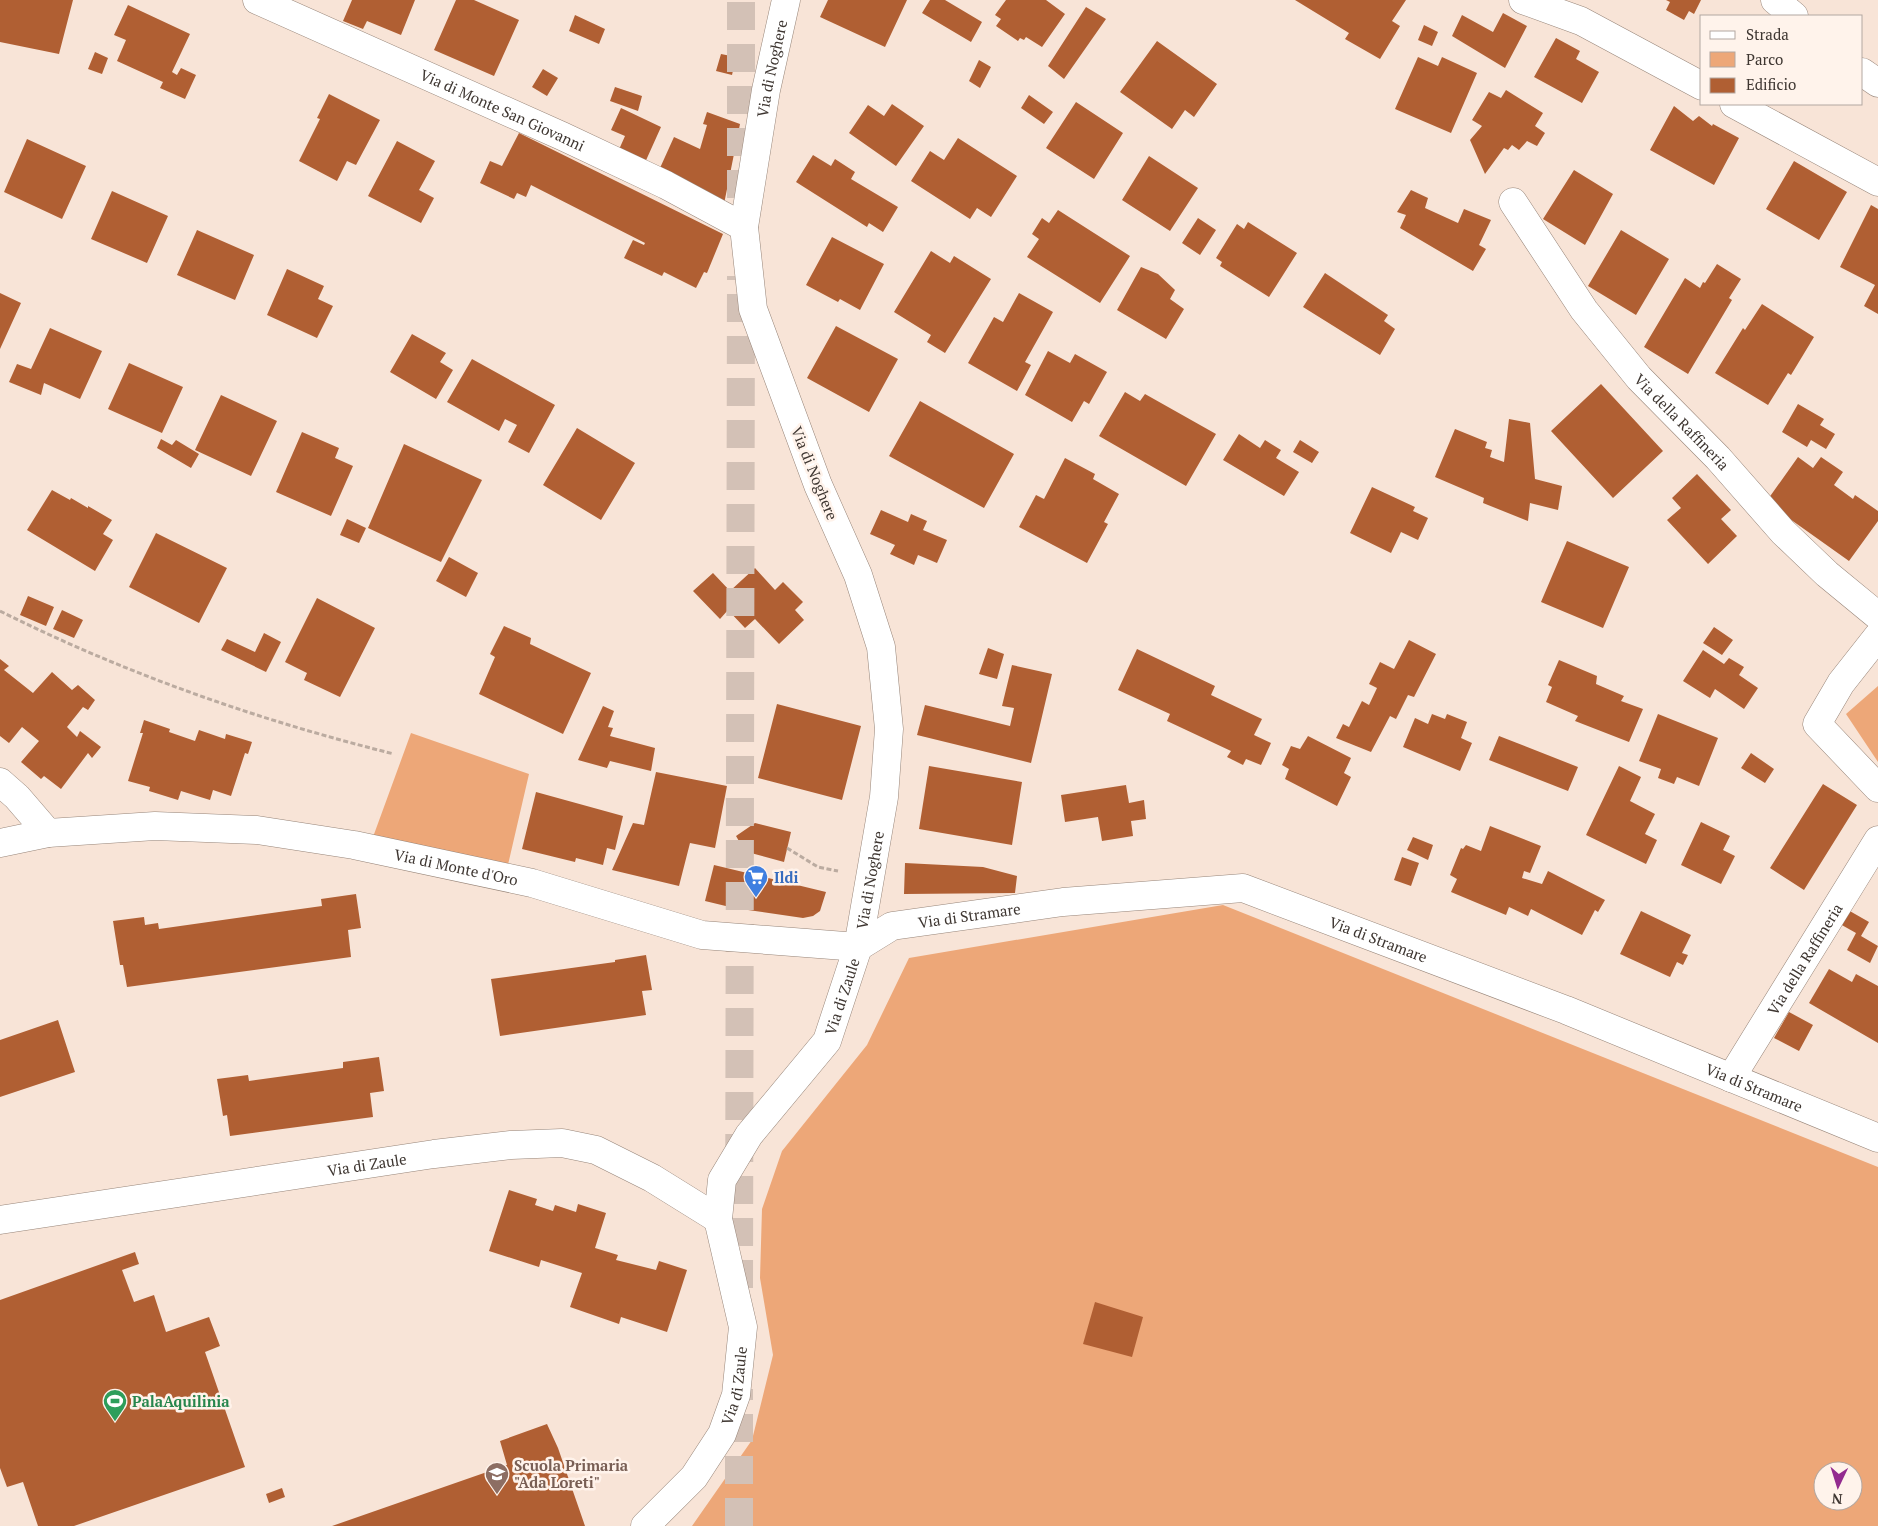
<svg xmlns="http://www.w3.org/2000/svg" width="1878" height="1526" viewBox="0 0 1878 1526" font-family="'PT Serif',serif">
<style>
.green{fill:#eda778;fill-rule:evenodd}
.building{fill:#b05f33}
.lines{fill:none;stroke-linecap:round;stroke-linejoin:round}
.major-tunnel{stroke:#d3c1b6;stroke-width:28;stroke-dasharray:28 14;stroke-linecap:butt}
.minor-casing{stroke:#978579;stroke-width:29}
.path{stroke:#bbaba0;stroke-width:3;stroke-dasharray:5 2.5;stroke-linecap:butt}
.minor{stroke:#fff;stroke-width:28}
.labels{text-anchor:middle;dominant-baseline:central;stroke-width:5;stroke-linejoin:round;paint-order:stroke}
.street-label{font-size:15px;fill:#3e3631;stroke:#fff3eb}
.shop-label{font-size:15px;font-weight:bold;fill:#366cbe;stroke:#fff3eb;text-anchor:start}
.leisure-label{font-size:15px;font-weight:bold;fill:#27864d;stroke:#fff3eb;text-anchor:start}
.education-label{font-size:15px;font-weight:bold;fill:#785e54;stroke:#fff3eb;text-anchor:start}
</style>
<rect width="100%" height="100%" fill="#f8e4d7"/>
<path class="green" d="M1878,686V762L1846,714Z
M411,733L529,774L507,869L373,837Z
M1223,905L1878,1167V1526H692L752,1440L773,1355L760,1278L762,1209L782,1151L867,1045L909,958ZM1823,1471H1853V1501H1823Z"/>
<path class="building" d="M0,0H73L59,54L0,42Z
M352,0H415L401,35L367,21L363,29L343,21Z
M456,0H474L519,20L494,76L434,50Z
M828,0H907L885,47L820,17Z
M930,0H945L982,22L971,42L922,13Z
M1006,0H1046L1065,14L1042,47L1026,37L1024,40L1020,38L1018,41L996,26L1001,19L995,15Z
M1295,0H1406L1392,21L1400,26L1380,59L1345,39L1349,33Z
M1666,0H1701L1694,14L1689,11L1684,20L1666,10L1670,2Z
M128,5L190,34L172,72L177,75L181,68L196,75L185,99L160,88L163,82L117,61L126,40L114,35Z
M1086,7L1106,19L1064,79L1048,66Z
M1503,13L1527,26L1505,68L1452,36L1462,15L1493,32Z
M575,15L605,29L599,44L569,31Z
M1424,25L1438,32L1432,46L1418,40Z
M1556,38L1580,51L1576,59L1599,72L1582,103L1534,77Z
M1157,41L1217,84L1194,117L1185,110L1172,129L1120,92Z
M95,52L108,58L102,74L88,69Z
M721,54L736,57L732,75L716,71Z
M1418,57L1438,66L1442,57L1477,73L1451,133L1395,109Z
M979,60L991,67L980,88L969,81Z
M543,69L558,78L547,96L532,87Z
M615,87L642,96L638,111L610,101Z
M1506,90L1543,113L1535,126L1545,133L1537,146L1527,141L1519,150L1512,145L1508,150L1504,148L1485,174L1470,140L1482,126L1472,120L1489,92L1501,98Z
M329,94L380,120L356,165L347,161L337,181L299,161L320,119L317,118Z
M1029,95L1053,112L1044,124L1021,108Z
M1076,102L1123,133L1094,179L1046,148Z
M892,104L924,126L896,166L849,133L868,105L884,116Z
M1674,106L1693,121L1699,116L1712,126L1713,124L1739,138L1714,185L1650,150Z
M621,108L661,127L643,167L617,154L625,136L611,130Z
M707,112L740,124L724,204L660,168L674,137L700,149L707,125L703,124Z
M519,133L723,234L707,273L704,272L696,288L664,272L662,276L624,258L633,240L644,245L645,243L531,185L526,197L517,193L514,199L480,183L490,161L502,166Z
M958,138L1017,176L991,217L977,208L970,219L911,181L930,151L944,160Z
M27,139L86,166L62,219L4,192Z
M397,141L435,161L419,190L434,198L421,223L368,196Z
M813,155L831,166L835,159L855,172L851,179L898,207L883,232L869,223L867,227L796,182Z
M1149,156L1198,188L1170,231L1122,200Z
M1794,161L1847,192L1819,240L1766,209Z
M1574,170L1613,194L1585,245L1543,219Z
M1411,190L1428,198L1425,208L1458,223L1464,209L1491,220L1479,245L1486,249L1473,271L1400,228L1406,215L1397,212Z
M112,191L168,216L147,263L91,239Z
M1871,205L1878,209V314L1864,306L1875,285L1840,267Z
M1058,210L1130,256L1100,303L1027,257L1039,239L1032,234L1042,218L1049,223Z
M1198,218L1216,230L1200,255L1182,243Z
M1248,222L1297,253L1269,297L1220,266L1222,262L1216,258L1237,224L1244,229Z
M197,230L254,255L235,300L177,275Z
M1621,230L1669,259L1636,315L1588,286Z
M832,237L884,264L860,310L840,299L838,302L806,285Z
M931,251L950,263L954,256L991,279L945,353L927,342L931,335L894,312Z
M1717,264L1741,279L1729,298L1732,300L1688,374L1644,347L1685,278L1700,288L1703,282L1705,283Z
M1141,267L1158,274L1175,290L1170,299L1184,309L1166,339L1117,310Z
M287,269L324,286L318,299L333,306L317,338L267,315Z
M1325,273L1388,315L1384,321L1395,329L1380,355L1303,307Z
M0,293L21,303L0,349Z
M1019,293L1053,312L1025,362L1031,365L1017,391L968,363L994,317L1003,322Z
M1762,304L1814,337L1791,375L1788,373L1768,405L1715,373L1743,328L1745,330Z
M836,326L898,359L869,412L807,378Z
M50,328L102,351L80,399L44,383L41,395L9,382L17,364L31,369Z
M412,334L446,353L440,362L453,370L436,399L390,372Z
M1048,351L1070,363L1075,354L1107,372L1089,404L1084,401L1072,422L1025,395Z
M472,359L555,405L529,453L508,442L517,425L505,419L499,431L447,402Z
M129,363L183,387L162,433L108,409Z
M1601,384L1663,451L1613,498L1551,431Z
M1125,392L1140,401L1145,394L1216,434L1186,486L1099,436Z
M221,395L277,421L251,476L195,450Z
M920,401L1014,454L984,508L889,456Z
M1798,404L1824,419L1820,425L1835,434L1826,449L1811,440L1807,447L1782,432Z
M1509,419L1530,423L1535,479L1562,486L1558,510L1530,503L1528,521L1483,503L1484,498L1435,477L1455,429L1487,442L1485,448L1492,450L1490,457L1504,462Z
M577,428L635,463L601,520L543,485Z
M302,432L339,448L335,458L353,466L331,516L276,492Z
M1239,434L1260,448L1265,440L1281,450L1276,458L1299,472L1284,496L1223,460Z
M161,439L172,445L176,440L199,454L191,468L157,448Z
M1300,440L1319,452L1312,463L1293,452Z
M404,444L482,480L441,562L368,528Z
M1798,457L1813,468L1821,457L1843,472L1834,485L1853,499L1855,495L1878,511V521L1849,561L1766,502Z
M1065,458L1095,474L1093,479L1119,494L1104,522L1108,524L1087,563L1019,527L1036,495L1044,499Z
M1697,474L1731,510L1721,519L1737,536L1708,564L1667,520L1681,508L1672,498Z
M1372,487L1415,507L1413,511L1428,518L1418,540L1401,532L1391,553L1350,533Z
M52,490L70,500L71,498L88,508V506L112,520L103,534L113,540L95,571L27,530Z
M881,510L908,522L911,514L927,521L923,530L947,540L937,563L918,555L914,565L890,554L895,545L870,534Z
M347,519L366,528L359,543L340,535Z
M156,533L227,568L199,623L129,587Z
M1567,541L1629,567L1603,628L1541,602Z
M449,557L478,573L466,597L436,581Z
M755,568L775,590L783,582L803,602L795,610L804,620L779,644L755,619L745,628L728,610L720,619L693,591L713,573L730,591Z
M28,596L54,607L46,626L20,615Z
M317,598L375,628L340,697L304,680L307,673L285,662Z
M62,610L83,620L74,638L53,629Z
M504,626L531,638L530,644L591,673L563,734L479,694L495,657L490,654Z
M1714,627L1733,640L1722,655L1703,643Z
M264,633L281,642L266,672L221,650L227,639L255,652Z
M1409,640L1436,654L1414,697L1408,695L1396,719L1390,716L1371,752L1336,738L1343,724L1349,727L1362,701L1369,705L1377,688L1369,684L1380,662L1394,669Z
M988,648L1004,654L997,679L979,674Z
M1137,649L1215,686L1211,695L1262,719L1254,735L1271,743L1261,765L1246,759L1243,765L1227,757L1231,751L1167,721L1170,714L1118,690Z
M1703,650L1724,664L1729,658L1744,667L1739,675L1758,688L1744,709L1715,689L1710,698L1683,681Z
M0,659L9,666L4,670L33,693L52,672L72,690L78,685L95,700L88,710L83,707L67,727L77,737L80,731L101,747L92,758L88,753L61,789L44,776L41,779L21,762L39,741L22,727L9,743L0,736Z
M1559,660L1597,676L1596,684L1624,696L1621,701L1643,709L1629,742L1575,721L1578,716L1546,702L1552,687L1548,685Z
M1012,665L1052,674L1031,763L917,735L925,705L1010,726L1014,708L1002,706Z
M777,704L861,726L842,800L758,778Z
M603,706L614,711L608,727L613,728L610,736L655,748L651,771L610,761L607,768L578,760Z
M1432,714L1445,719L1447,714L1467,722L1461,738L1472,743L1460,771L1403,747L1415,718L1428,724Z
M1658,714L1718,738L1699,786L1677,777L1674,784L1658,778L1661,769L1639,761Z
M144,720L170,729L169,732L195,741L199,730L225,739L226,734L252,742L248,754L245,753L231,796L213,790L210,800L181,791L178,800L149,791L150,787L128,781L143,733H140Z
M1308,736L1351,758L1344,773L1351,777L1337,806L1285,779L1289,769L1282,765L1291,746L1300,749Z
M1499,736L1578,767L1568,791L1489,760Z
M1751,753L1774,769L1765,783L1741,768Z
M929,766L1022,782L1012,845L919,829Z
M1619,766L1641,777L1630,801L1655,814L1645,834L1657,840L1646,864L1586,835Z
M656,772L727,786L715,848L690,843L679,886L612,870L633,823L644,825Z
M1823,784L1857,805L1804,890L1770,868Z
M1126,785L1129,803L1144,800L1146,819L1131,821L1133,836L1102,841L1098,817L1065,822L1061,795Z
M536,792L623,816L615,850L607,848L603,865L576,858L575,862L522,849Z
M1701,822L1730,836L1723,850L1735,856L1721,884L1681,865Z
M755,823L791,832L784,862L751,853L743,848L736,836Z
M1490,826L1541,846L1530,873L1524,871L1522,878L1542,884L1548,871L1605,900L1598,912L1595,910L1582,935L1531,909L1528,916L1509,907L1506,915L1451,892L1457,879L1450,875L1461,848L1463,849L1466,845L1481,851Z
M1413,837L1433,845L1428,860L1407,850Z
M1402,857L1419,863L1411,886L1394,880Z
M905,863L983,867L1017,876L1015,893L904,894Z
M714,865L826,892L820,911L813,916L803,918L734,908L705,901Z
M356,894L361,928L348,930L351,957L127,987L123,965H120L113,921L144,917L145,925L158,923L159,929L322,906L321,899Z
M1848,910L1869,922L1861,936L1878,946L1870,963L1847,950L1856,933L1840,924Z
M1641,911L1691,935L1682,953L1688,955L1683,965L1677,962L1670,977L1620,954Z
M646,955L652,990L642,991L646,1015L500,1036L491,979L615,962V960Z
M1829,969L1852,982L1856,974L1878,986V1043L1809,1003Z
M1789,1012L1813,1025L1799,1051L1774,1038Z
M58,1020L75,1072L0,1097V1040Z
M379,1057L384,1091L370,1093L373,1117L230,1136L227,1115L223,1116L217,1079L248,1075L249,1081L343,1068V1062Z
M509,1190L537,1199L535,1205L553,1211L555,1205L576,1212L578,1204L606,1213L595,1248L618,1255L616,1260L656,1270L659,1261L687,1270L667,1332L621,1317L619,1324L570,1307L582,1273L541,1260L539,1267L489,1251Z
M135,1252L139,1264L122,1270L134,1302L154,1295L166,1332L209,1317L220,1346L205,1352L245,1467L74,1526H38L23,1482L7,1487L0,1468V1300Z
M1095,1302L1143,1317L1132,1357L1083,1344Z
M547,1424L558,1448L585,1526H332L507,1465L500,1441Z
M282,1488L285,1497L269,1503L266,1494Z"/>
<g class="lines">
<path class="major-tunnel" d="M741,198V0
M739,1288L741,276
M739,1526V1389"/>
<g class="minor-casing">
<g id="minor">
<path id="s1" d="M257,0L562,136L666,185L744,227"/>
<path d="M1523,0L1581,21L1702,86"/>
<path d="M1775,0L1794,16"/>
<path d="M1862,72L1878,83"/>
<path d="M1734,104L1878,182"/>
<path id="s2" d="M1513,202L1584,310L1639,378L1718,458L1783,532L1827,574L1878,616"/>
<path d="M1878,636L1841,683L1817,724L1878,788"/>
<path d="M0,782L17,797L48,833"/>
<path id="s3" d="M0,843L48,833L155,826L257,830L354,845L532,883L702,935L858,947"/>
<path id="s4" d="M858,947L892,926L1063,902L1243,888L1566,1010L1878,1138"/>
<path id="s5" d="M1731,1078L1878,840"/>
<path id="s6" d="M0,1220L434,1154L511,1145L562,1143L596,1150L652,1178L718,1219"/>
<path id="s7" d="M645,1526L694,1477L722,1434L736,1395L743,1327L718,1219L722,1180L749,1135L827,1041L858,947L884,797L889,729L881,647L858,575L818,485L753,309L744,227L766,90L786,0"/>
</g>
</g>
<path class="path" d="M0,611C126,674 258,720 394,754
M787,848L818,867L838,871"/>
<use href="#minor" class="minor"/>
</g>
<defs>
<g id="supermarket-pin" transform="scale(1.25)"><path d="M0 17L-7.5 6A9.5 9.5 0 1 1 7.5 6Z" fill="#3f7fe0" stroke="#fff3eb"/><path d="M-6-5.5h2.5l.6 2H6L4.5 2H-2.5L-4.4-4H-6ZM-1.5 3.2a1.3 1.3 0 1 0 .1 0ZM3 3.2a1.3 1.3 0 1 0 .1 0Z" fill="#fff"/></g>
<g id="stadium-pin" transform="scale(1.25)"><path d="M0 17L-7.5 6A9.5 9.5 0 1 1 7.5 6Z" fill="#2e9e5b" stroke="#fff3eb"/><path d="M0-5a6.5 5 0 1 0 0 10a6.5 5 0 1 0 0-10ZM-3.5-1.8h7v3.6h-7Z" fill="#fff"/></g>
<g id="school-pin" transform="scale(1.25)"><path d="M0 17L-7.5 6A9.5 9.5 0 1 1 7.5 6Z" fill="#8d6e63" stroke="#fff3eb"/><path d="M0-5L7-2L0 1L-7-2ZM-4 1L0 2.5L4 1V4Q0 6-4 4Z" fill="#fff"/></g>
</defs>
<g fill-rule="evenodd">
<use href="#supermarket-pin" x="756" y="877"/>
<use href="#stadium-pin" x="115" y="1401"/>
<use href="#school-pin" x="497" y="1474"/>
</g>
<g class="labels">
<g class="street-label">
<text stroke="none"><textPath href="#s7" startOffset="1562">Via di Noghere</textPath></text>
<text stroke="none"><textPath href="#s1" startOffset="269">Via di Monte San Giovanni</textPath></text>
<text stroke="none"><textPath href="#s2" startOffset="278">Via della Raffineria</textPath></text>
<text transform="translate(815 473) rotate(68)">Via di Noghere</text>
<text stroke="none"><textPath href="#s3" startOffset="461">Via di Monte d'Oro</textPath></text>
<text stroke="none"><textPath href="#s7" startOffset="722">Via di Noghere</textPath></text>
<text stroke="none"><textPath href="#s4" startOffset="118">Via di Stramare</textPath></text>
<text stroke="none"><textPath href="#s4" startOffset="538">Via di Stramare</textPath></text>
<text stroke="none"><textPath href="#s5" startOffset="140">Via della Raffineria</textPath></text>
<text stroke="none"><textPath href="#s7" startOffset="602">Via di Zaule</textPath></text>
<text stroke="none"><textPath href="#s4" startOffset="942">Via di Stramare</textPath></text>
<text stroke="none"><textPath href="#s6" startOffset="371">Via di Zaule</textPath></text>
<text stroke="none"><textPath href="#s7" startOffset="171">Via di Zaule</textPath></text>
</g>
<g class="shop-label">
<text x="774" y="877">Ildi</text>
</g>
<g class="leisure-label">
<text x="132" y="1401">PalaAquilinia</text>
</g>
<g class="education-label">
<text x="514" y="1465">Scuola Primaria<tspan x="514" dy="17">"Ada Loreti"</tspan></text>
</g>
</g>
<rect x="1700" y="15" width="162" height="90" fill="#fff3eb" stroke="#b2a7a1"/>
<rect x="1710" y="31" width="25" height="8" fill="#ffffff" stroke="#b2a7a1"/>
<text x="1746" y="40" font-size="15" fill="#3e3631">Strada</text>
<rect x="1710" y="52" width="25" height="15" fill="#eda778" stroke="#b2a7a1"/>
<text x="1746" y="65" font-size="15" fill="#3e3631">Parco</text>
<rect x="1710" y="78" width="25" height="15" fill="#b05f33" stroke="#b2a7a1"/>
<text x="1746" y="90" font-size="15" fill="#3e3631">Edificio</text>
<g transform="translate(1838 1486) rotate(184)"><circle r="24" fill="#fff3eb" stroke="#b2a7a1"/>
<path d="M0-4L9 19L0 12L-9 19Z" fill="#932b8f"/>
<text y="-8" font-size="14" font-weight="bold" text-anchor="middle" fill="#3e3631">N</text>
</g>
</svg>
